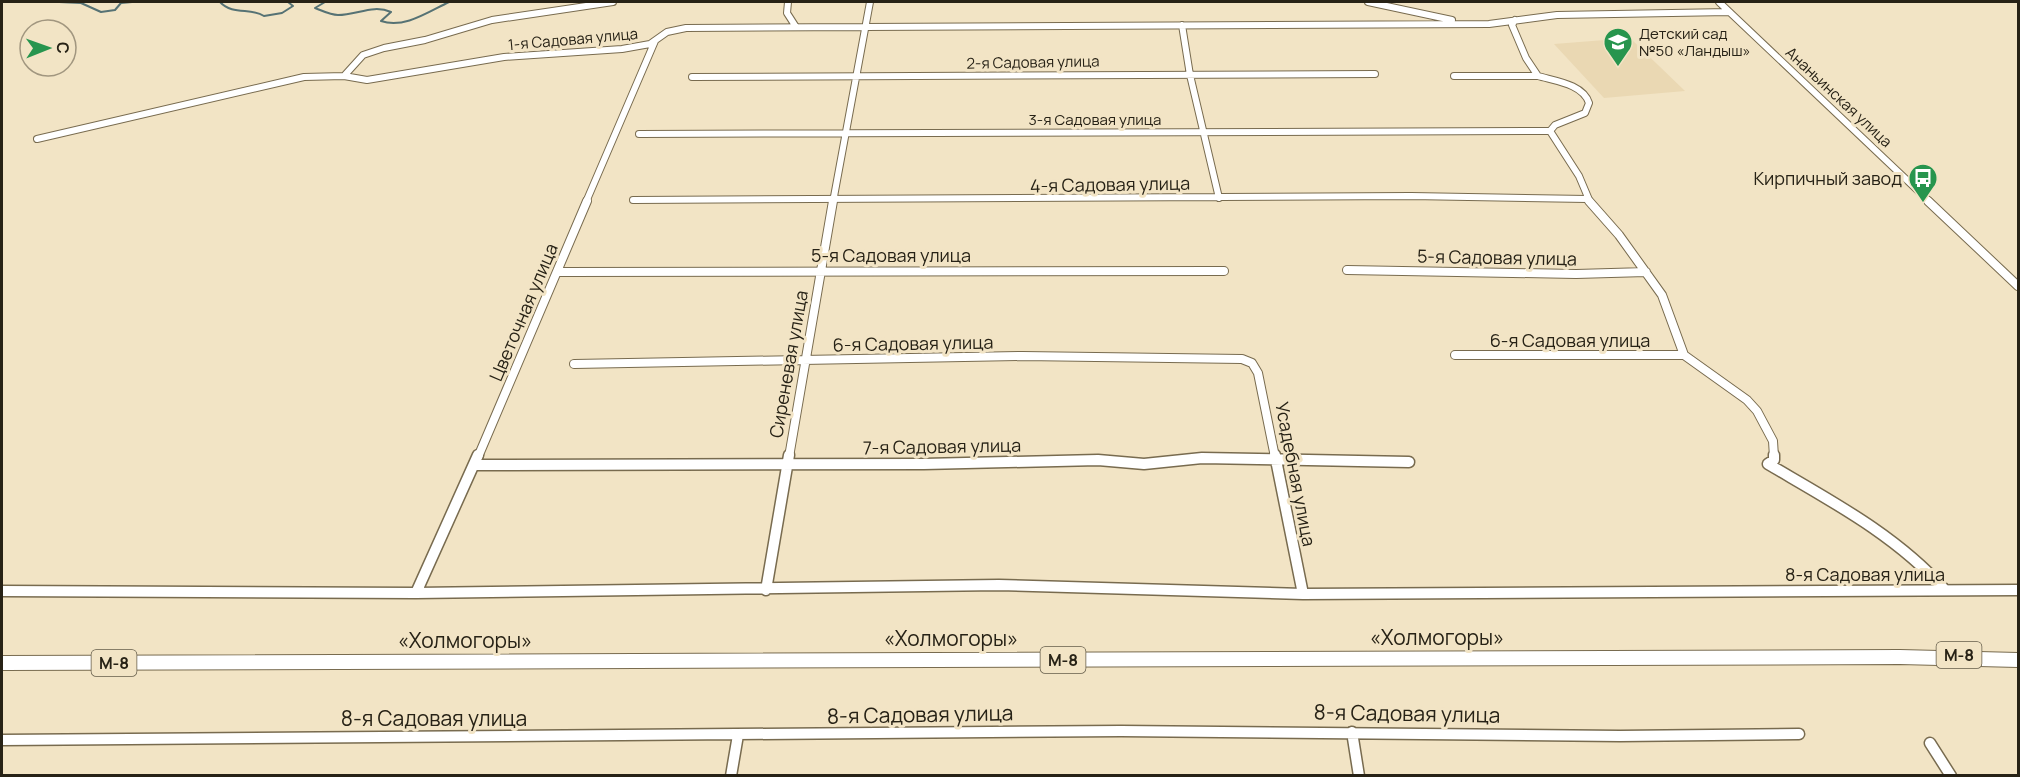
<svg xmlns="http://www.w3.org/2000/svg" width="2020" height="777" viewBox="0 0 2020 777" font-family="Manrope,sans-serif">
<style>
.built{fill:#ead8b3}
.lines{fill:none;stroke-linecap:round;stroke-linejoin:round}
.stream{stroke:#567274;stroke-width:2}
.minor-far2-casing{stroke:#786b4f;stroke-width:8}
.minor-far1-casing{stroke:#786b4f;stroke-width:10}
.minor-casing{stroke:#786b4f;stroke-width:13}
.trunk-casing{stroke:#786b4f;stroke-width:2}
.minor-far2{stroke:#fff;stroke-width:6}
.minor-far1{stroke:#fff;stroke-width:8}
.minor{stroke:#fff;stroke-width:10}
.trunk{fill:#fff;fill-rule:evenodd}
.labels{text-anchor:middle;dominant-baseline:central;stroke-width:6;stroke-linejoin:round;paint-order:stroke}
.far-poi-label{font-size:15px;fill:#272216;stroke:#f2e4c5;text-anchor:start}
.far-street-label{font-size:15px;fill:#272216;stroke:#f2e4c5}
.shield{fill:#f2e4c5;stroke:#645c4a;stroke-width:1.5}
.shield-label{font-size:16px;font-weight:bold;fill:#272216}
.poi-label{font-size:18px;fill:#272216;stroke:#f2e4c5;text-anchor:end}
.street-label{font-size:18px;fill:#272216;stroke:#f2e4c5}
.near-street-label{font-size:21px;fill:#272216;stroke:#f2e4c5}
</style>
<rect width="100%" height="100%" fill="#f2e4c5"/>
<path class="built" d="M1630,38L1685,91L1604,98L1554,44Z"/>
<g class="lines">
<path class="stream" d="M59,2L81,3L101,12L115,10L121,3L132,2
M140,2H175
M220,2C233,16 251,7 264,16L282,13L293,6L288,2
M325,2L315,8C323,11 330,15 338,15C357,15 373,4 391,12L381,21C404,29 428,12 449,2"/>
<g class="minor-far2-casing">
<path id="minor-far2" d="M788,2L787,13L796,27
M1368,2L1452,20
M1719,2L1930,202
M1515,20L1512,25L1526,58L1538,76C1555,81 1583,84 1589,103L1585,113L1555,125L1550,131L1579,176L1590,202
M1182,25L1190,75L1219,198
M344,76L363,55L384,48L425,40L492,20L613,2
M1454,76H1538
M692,77L1375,74
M639,134L1550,131
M37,139L304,77L344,76L367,80L504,57L622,49L650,44L667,32L686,28L1489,24L1557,15L1729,12
M633,200L1411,196L1587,199
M586,202L655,41
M833,202L870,2"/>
</g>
<g class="minor-far1-casing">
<path id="minor-far1" d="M1589,201L1619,235L1662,295L1684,355L1747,400L1757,411L1773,441L1774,457
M1928,201L2018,286
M1347,270L1576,274L1646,272
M557,272L1224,271
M1455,355H1684
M574,364L1023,356L1242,359L1252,363L1258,373L1275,457
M478,457L587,201
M789,457L833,201"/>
</g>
<g class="minor-casing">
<path id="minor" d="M1275,455L1303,594
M1774,455V460L1768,464C1831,501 1896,535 1945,590
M474,465L924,464L1098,460L1144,464L1202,458L1409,462
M766,590L789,455
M2,591L416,593L999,585L1303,594L2018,590
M416,593L478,455
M1352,732L1359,776
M2,740L1121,731L1620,736L1799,734
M1930,743L1951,776
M731,776L738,735"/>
</g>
<g class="trunk-casing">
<path id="trunk" d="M1900,650L2018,653V667L1900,664L2,670V656Z"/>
</g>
<use href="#minor-far2" class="minor-far2"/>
<use href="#minor-far1" class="minor-far1"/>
<use href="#minor" class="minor"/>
<use href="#trunk" class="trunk"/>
</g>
<defs>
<g id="school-pin" transform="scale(1.5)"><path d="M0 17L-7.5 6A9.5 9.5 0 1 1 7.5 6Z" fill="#27954e" stroke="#f2e4c5"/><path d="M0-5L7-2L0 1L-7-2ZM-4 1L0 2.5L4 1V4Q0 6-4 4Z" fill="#fff"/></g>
<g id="bus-pin" transform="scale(1.5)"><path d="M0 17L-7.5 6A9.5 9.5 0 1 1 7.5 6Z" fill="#27954e" stroke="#f2e4c5"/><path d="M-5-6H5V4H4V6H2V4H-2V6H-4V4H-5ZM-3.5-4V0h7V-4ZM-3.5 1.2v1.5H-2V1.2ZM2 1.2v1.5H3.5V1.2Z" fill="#fff"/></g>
</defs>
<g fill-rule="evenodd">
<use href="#school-pin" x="1618" y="42"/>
<use href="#bus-pin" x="1923" y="178"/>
</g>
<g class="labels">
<g class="far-poi-label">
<text x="1639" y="33">Детский сад<tspan x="1639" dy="17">№50 «Ландыш»</tspan></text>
</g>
<g class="far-street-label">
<text transform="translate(573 39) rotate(-5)">1-я Садовая улица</text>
<text transform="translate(1033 62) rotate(-1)">2-я Садовая улица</text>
<text transform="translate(1839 97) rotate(43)">Ананьинская улица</text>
<text x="1095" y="119">3-я Садовая улица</text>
</g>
<g class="shield">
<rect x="1936.5" y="642" width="45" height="26" rx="4.5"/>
<rect x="1040.5" y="647" width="45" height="26" rx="4.5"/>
<rect x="91.5" y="650" width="45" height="26" rx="4.5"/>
</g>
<g class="shield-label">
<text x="1959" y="655">М-8</text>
<text x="1063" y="660">М-8</text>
<text x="114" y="663">М-8</text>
</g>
<g class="poi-label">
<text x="1902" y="178">Кирпичный завод</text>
</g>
<g class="street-label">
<text transform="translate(1110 184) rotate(-1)">4-я Садовая улица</text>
<text x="891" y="255">5-я Садовая улица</text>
<text transform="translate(1497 257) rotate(1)">5-я Садовая улица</text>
<text transform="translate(523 312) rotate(-67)">Цветочная улица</text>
<text x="1570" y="340">6-я Садовая улица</text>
<text transform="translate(913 343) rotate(-1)">6-я Садовая улица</text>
<text transform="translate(788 364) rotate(-80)">Сиреневая улица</text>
<text transform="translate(942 446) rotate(-1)">7-я Садовая улица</text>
<text transform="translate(1296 474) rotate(79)">Усадебная улица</text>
<text x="1865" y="574">8-я Садовая улица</text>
</g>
<g class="near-street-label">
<text x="1437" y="637">«Холмогоры»</text>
<text x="951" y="638">«Холмогоры»</text>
<text x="465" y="640">«Холмогоры»</text>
<text transform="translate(1407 713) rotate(1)">8-я Садовая улица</text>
<text transform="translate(920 714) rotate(-1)">8-я Садовая улица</text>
<text x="434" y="718">8-я Садовая улица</text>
</g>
</g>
<rect width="2020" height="777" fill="none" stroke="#272216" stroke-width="6"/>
<g transform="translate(48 48) rotate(89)"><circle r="28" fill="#f2e4c5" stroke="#a1967f" stroke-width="1.5"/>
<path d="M0-4.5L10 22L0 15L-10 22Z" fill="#27954e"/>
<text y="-9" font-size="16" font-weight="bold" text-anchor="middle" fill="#272216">С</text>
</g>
</svg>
